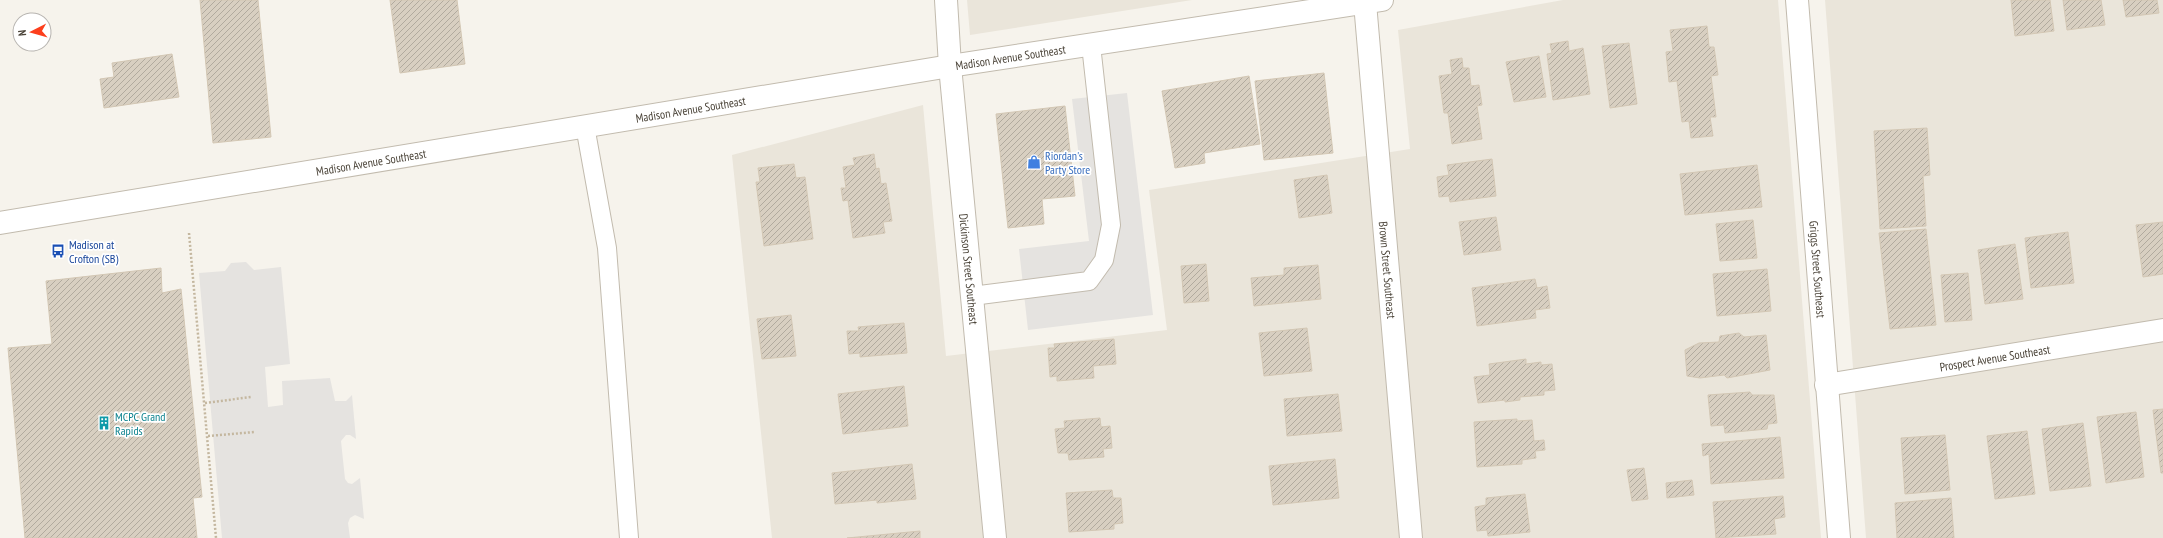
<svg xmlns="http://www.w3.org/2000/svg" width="2163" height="538" viewBox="0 0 2163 538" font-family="'PT Sans Narrow',sans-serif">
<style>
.residential{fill:#eae5da}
.parking{fill:#e5e3e0}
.building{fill:url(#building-hatch);stroke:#d3c7b4}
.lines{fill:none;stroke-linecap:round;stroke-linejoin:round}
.service-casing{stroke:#c2bbae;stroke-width:20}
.minor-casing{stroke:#c2bbae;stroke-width:24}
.tertiary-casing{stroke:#c2bbae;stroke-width:24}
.path{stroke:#c4b79f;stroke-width:2.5;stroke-dasharray:2 2;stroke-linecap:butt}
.service{stroke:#fff;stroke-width:18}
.minor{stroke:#fff;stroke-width:22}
.tertiary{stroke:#fff;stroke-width:22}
.labels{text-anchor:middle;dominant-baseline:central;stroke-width:3.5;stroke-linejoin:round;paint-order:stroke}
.street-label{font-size:12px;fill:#4b4439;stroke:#fff}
.shop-label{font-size:12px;fill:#366cbe;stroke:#fff;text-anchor:start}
.transit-label{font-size:12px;fill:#164399;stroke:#fff;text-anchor:start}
.culture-label{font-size:12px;fill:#0d838f;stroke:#fff;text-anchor:start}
</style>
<defs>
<pattern id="building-hatch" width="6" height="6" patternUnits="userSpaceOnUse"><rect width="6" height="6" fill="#d8cfc1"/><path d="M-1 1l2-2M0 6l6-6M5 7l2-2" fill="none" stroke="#b1aa9e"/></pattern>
</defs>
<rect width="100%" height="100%" fill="#f6f3ec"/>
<path class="residential" d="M967,0H1192L970,35Z
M1563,0H1778L1821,538H772L732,155L923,105L946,356L1167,330L1149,190L1410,149L1398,30Z
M1825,0H2163V538H1866Z"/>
<path class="parking" d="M1127,93L1153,315L1028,330L1019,249L1089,241L1072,99Z
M246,262L254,270L281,267L290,364L265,367L268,407L283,405L282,381L330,378L335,401H346L352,395L356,439L350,435H346L341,441L345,479L348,483L352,484L360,478L364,519L355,515L350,518L348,523L350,538H222L199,273L225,271L231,263Z"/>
<path class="building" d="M200,0H258L271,137L213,143Z
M390,0H457L465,64L400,73Z
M2011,0H2050L2054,31L2015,36Z
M2063,0H2101L2105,25L2067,30Z
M2123,0H2157L2159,13L2126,17Z
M1707,26L1709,47H1714L1718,75L1711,76L1716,117H1710L1713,136L1691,138L1689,121L1682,122L1677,81L1669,82L1666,52L1673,51L1670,30Z
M1568,41L1569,51L1583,48L1590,94L1553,100L1547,54L1552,53L1550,44Z
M1629,43L1637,104L1610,108L1602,46Z
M172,54L179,97L104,108L100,79L114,77L112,63Z
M1539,56L1546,97L1514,102L1506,62Z
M1462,58L1463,68H1469L1471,86L1479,85L1482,105L1477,106L1482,139L1452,144L1448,113H1444L1439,76L1452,74L1450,60Z
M1324,73L1333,153L1264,160L1255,81Z
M1249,76L1260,144L1204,153L1205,163L1175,168L1162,91Z
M1065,106L1075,196L1042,199L1044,224L1008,228L996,114Z
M1927,128L1930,175L1923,176L1926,226L1880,229L1874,131Z
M874,154L876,169L879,168L881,184L886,183L892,221L883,222L885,233L853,238L848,200L843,201L841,188H846L843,167L855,165L853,158Z
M1492,159L1496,196L1450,202L1449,196L1439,197L1437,177L1449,175L1447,165Z
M794,164L796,178L805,177L813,239L764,246L756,182H760L758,168Z
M1757,165L1762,207L1685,215L1680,174Z
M1327,175L1332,213L1299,218L1294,180Z
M1496,217L1501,250L1464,255L1459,222Z
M1753,220L1757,258L1720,261L1716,224Z
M2163,222V274L2143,277L2136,225Z
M1926,229L1936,325L1890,329L1879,233Z
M2068,232L2074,283L2031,288L2025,238Z
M2015,244L2023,299L1985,304L1978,250Z
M1206,264L1209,301L1184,303L1181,266Z
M1318,265L1321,299L1254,306L1251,278L1284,275V268Z
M161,268L162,293L181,289L202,497L193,498L197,538H25L8,348L52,344L46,281Z
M1767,269L1771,311L1717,316L1713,274Z
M1968,273L1972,320L1945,322L1941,275Z
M1535,279L1537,288L1547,286L1550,308L1535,310L1536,318L1477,326L1472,288Z
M791,315L796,356L762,359L757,319Z
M904,323L907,353L860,357V353L849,354L847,331H859L858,327Z
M1307,328L1312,371L1264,376L1259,333Z
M1739,333L1744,337L1766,335L1770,370L1727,378L1724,375L1700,378L1687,376L1685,350L1699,343L1719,342L1720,336Z
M1114,339L1116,364L1093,366L1094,378L1057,381V376L1050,377L1048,348H1055L1054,344Z
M1526,359V364L1541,362V365L1552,364L1555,390L1544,391V395L1520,397V400L1505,402V400L1478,403L1474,377L1490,375L1489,364Z
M904,386L908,426L843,434L838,394Z
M1750,392L1752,395H1774L1777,423L1768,424L1767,429L1725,433L1724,425L1711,426L1708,395Z
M1338,394L1342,431L1287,436L1284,399Z
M2163,409V473H2161L2153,410Z
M2136,412L2144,477L2106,483L2097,417Z
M1100,418L1101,427L1110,426L1112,448L1103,449L1104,457L1069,460L1068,453H1058L1055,429L1065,428L1064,421Z
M1517,419V421L1532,420L1534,441L1544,440L1545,450L1535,451L1536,458L1522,460V464L1477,467L1474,422Z
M2083,423L2091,486L2050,491L2042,429Z
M2027,431L2035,494L1995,499L1987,436Z
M1945,435L1950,490L1905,494L1901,438Z
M1780,437L1784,478L1711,484L1709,454L1703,456L1702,444Z
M1335,459L1339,498L1273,505L1269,466Z
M912,464L916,499L877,503V500L835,504L832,473Z
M1644,468L1648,499L1632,501L1627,470Z
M1692,480L1694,495L1667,498L1666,483Z
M1112,490L1113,498H1121L1123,523L1114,524V529L1069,532L1066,493Z
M1525,494L1530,532L1488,536L1487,530L1477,531L1475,507L1486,505V498Z
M1783,496L1785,517L1774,519L1776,534L1716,538L1713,502Z
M1951,498L1954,538H1897L1895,503Z
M920,531V538H847Z"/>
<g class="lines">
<g class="service-casing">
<path id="service" d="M585,126L607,248L629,538
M972,296L1089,281L1104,260L1111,225L1091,45"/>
</g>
<g class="minor-casing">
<g id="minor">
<path id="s1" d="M946,0L950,66L995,538"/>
<path id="s2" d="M1797,0L1839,538"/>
<path id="s3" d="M1365,3L1411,538"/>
<path id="s4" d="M1826,385L2163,330"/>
</g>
</g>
<g class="tertiary-casing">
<g id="tertiary">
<path id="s5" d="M0,223L950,66L1382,0"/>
</g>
</g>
<path class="path" d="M189,233L216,538
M205,403L251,397
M208,436L255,432"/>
<use href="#service" class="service"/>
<use href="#minor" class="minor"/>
<use href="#tertiary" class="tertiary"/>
</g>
<defs>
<g id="shop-bare" transform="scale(1.08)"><path d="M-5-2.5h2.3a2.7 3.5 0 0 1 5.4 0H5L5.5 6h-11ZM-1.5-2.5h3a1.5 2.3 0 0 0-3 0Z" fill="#3f7fe0" stroke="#fff" stroke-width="2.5" paint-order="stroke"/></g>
<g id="bus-bare" transform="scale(1.08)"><path d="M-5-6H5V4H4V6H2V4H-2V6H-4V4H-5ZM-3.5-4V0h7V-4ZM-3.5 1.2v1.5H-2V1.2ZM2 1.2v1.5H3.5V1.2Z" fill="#1a4fb4" stroke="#fff" stroke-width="2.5" paint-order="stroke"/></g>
<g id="building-bare" transform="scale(1.08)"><path d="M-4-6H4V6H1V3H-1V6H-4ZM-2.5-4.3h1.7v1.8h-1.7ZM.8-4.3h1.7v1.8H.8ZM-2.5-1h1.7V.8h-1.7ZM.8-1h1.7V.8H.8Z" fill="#0f9aa8" stroke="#fff" stroke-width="2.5" paint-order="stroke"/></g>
</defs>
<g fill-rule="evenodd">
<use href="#shop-bare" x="1034" y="162"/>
<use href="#bus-bare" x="58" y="251"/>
<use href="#building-bare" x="104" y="423"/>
</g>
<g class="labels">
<g class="street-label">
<text stroke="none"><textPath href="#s5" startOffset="1024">Madison Avenue Southeast</textPath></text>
<text stroke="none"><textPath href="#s5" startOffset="700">Madison Avenue Southeast</textPath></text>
<text stroke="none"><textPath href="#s5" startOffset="376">Madison Avenue Southeast</textPath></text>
<text stroke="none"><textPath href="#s1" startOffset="270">Dickinson Street Southeast</textPath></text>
<text stroke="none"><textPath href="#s2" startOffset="270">Griggs Street Southeast</textPath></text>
<text stroke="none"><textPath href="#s3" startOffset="268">Brown Street Southeast</textPath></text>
<text stroke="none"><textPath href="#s4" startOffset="171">Prospect Avenue Southeast</textPath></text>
</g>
<g class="shop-label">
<text x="1045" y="155">Riordan's<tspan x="1045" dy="14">Party Store</tspan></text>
</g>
<g class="transit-label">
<text x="69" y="244">Madison at<tspan x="69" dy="14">Crofton (SB)</tspan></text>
</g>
<g class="culture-label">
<text x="115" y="416">MCPC Grand<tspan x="115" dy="14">Rapids</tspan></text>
</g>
</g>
<g transform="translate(32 32) rotate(264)"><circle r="19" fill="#ffffff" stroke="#b7b4b0"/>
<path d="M0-3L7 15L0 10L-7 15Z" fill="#fc3f1d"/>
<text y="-6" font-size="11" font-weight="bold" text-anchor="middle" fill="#4b4439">N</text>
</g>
</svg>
